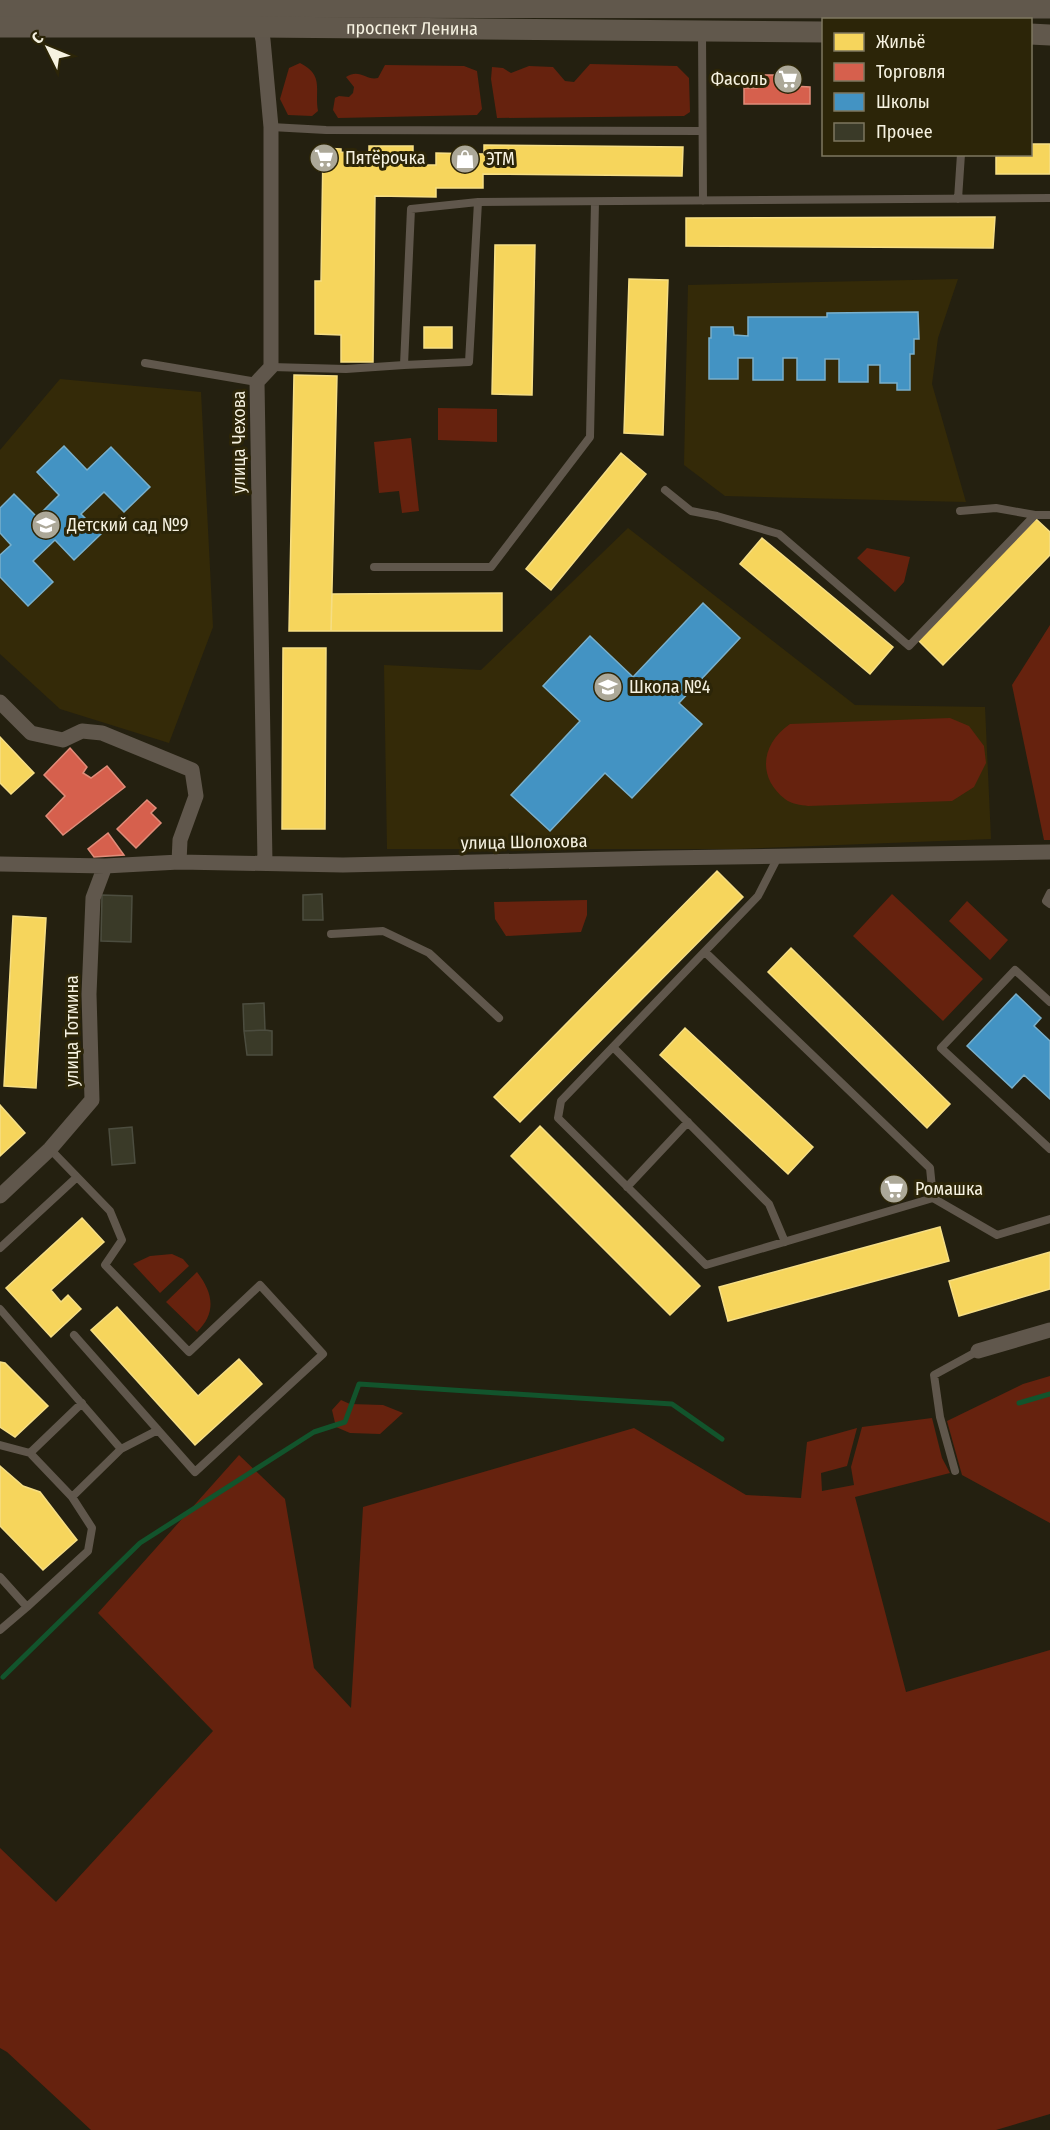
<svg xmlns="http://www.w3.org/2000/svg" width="1050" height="2130" viewBox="0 0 1050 2130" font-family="'Fira Sans Condensed',sans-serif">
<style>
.built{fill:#342a08}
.green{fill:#66220e}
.homes{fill:#f6d55c;stroke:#f6de84;stroke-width:1.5}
.shops{fill:#d6604d;stroke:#e08c79;stroke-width:1.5}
.schools{fill:#4393c3;stroke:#79b0cc;stroke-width:1.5}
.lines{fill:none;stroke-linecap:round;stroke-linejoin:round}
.stream{stroke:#12542c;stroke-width:5}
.building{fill:#3a3a28;stroke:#4c4d3f;stroke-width:1.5}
.service{stroke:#60574c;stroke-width:8}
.minor{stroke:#60574c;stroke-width:15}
.secondary{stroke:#61584c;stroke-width:21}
.labels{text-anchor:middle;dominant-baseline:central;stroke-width:6;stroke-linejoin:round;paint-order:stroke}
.street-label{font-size:18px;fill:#f6f2e1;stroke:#2c2508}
.poi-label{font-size:18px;fill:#f6f2e1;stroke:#2c2508;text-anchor:start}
</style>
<rect width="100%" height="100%" fill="#242010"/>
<path class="built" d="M958,279L938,338L932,384L966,502L725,496L684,465L688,285Z
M60,379L201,392L213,627L169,743L60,709L0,654V450Z
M628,528L855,705L985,707L991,839L737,849H387L384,665L481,670Z"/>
<path class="green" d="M300,63C325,76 314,89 318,111L312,116L288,115L280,99L289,68Z
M590,64L677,66L689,78L690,112L684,116L497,118L491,79L492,67L503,68L511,73L529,66L553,67L565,81L574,82Z
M385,65L464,66L477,71L482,109L477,115L338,118L333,110L335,98L339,96L349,97L353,93L354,87L346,77C360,68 366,81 378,78Z
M438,408L497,409V442L438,440Z
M411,438L419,511L402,513L399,491L379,493L374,442Z
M867,548L910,557L904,582L895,592L857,558Z
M1050,625V840H1044L1012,685Z
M950,718L969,726L984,746L986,763L974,787L952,801L808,806C801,805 791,804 785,799C757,777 761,744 790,724Z
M892,894L983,979L943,1021L853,936Z
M587,900V915L581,932L506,936L495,919L494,902Z
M967,901L1008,940L990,960L949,921Z
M172,1254L183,1259L189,1266L160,1293L133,1264L150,1256Z
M197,1272C214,1294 216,1313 197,1332L166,1302Z
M1050,1376V1523L962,1475L947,1421L1023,1384Z
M341,1400L350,1404L383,1405L403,1413L380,1434L350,1433L336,1427L332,1410Z
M932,1418L942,1458L950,1473L855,1497L906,1692L1050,1650V2114L996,2130H91L7,2052L0,2048V1848L56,1902L213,1731L98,1613L239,1455L285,1499L314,1668L351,1708L363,1507L634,1428L746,1495L801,1498L807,1442L857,1428L847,1466L821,1473L822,1491L854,1485L851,1467L862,1427Z"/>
<path class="homes" d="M1030,144H1050V174H996V154H1030Z
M484,145L683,147L682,176L483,174V188H436V197L375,196L373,362H341V335L315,334V281H321L323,148L341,149V152L369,153V146H413V165H436V153L484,154Z
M995,217L993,248L686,246V218Z
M495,245H535L532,395L492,394Z
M629,279L668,280L663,435L624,433Z
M424,327H452V348H424Z
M294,375L337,376L331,631H289Z
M621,453L646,474L551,590L526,569Z
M1036,519L1050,532V555L943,665L918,640Z
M762,538L893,647L870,674L740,564Z
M502,593V631H331L332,594Z
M283,648H326L325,829H282Z
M0,737L34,773L11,794L0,783Z
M717,871L743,897L520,1122L494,1097Z
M13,916L46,918L36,1088L4,1086Z
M791,948L950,1104L927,1128L768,972Z
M685,1028L813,1147L788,1174L660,1055Z
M0,1105L25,1133L0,1156Z
M540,1126L700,1286L670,1315L511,1156Z
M82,1218L104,1242L51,1290L61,1302L68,1295L81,1309L51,1337L6,1288Z
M940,1227L949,1261L728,1321L719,1287Z
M1050,1252V1289L959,1316L949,1281Z
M117,1307L198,1396L239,1359L262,1384L195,1445L91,1330Z
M0,1362L5,1363L48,1406L15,1437L0,1427Z
M0,1466L23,1486L40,1492L77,1540L43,1570L0,1526Z"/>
<path class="shops" d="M757,75H792V86L810,87V104H744V88H757Z
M70,748L87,767L83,773L91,778L107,766L125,787L63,835L46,816L65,796L44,775Z
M147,800L156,808L151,813L161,823L136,848L117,829Z
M108,833L124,855L94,857L88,849Z
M898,1177L904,1198L890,1200L885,1180Z"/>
<path class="schools" d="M918,312L919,339H914V354H910V390H897V383H880V365H868V382H839V359H825V380H797V358H783V380H753V358H738V379H709V338H711V327H733L734,335L748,336V317H827V313Z
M64,446L87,470L111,447L150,487L124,512L104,492L81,514L101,534L74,560L55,540L33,561L53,582L28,606L0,577V555L11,545L0,533V508L14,494L37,517L59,495L37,472Z
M703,603L740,638L679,703L702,724L632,798L605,773L550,831L511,795L580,721L543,686L590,636L633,677Z
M1016,994L1041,1018L1034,1026L1050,1041V1099L1024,1075L1012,1088L967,1046Z"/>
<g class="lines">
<path class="stream" d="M1019,1403L1050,1394
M3,1677L140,1543L314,1432L345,1422L359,1384L672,1404L722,1439"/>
</g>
<path class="building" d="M322,894L323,920H303V895Z
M102,895L132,896L131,942L101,941Z
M264,1003L265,1030L244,1031L243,1004Z
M265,1030L272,1031V1055H247L244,1031Z
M132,1127L135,1163L112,1165L109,1129Z"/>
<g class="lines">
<path class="service" d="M702,33L703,201
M271,127L326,130L702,131
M958,199L961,154
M145,363L257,382
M404,365L469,362L478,202
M271,367L346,369L404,365L411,209L478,202L1050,198
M665,490L691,511L717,516L779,534L909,646L1035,515H1050
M960,511L996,508L1035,515
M374,567H491L590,437L595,202
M778,857L758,896L561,1101L558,1118L706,1265L933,1198L997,1235L1050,1219
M1050,893L1046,901L1050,904
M331,934L383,931L429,953L499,1018
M705,952L930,1168L933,1198
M1050,1002L1015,970L941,1048L1050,1149
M613,1047L769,1204L785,1242
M50,1149L110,1211L122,1240L105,1265L189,1352L260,1285L323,1354L195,1472L74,1335
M627,1187L688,1122
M0,1248L77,1177
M0,1309L121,1449
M82,1403L30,1453L72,1497L121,1449L158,1430
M0,1445L30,1453
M955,1471L940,1417L934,1375L978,1351
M0,1577L27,1607L88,1551L92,1528L72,1497
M0,1630L27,1607"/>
<path class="minor" d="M258,18L263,40L271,127V367L257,382L265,863
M0,702L31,733L63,740L82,731L102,733L192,770L196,796L180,840L179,862
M0,864L105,866L179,862L343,865L662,858L1050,852
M0,1196L50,1149L92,1100L89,994L93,898L105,866
M978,1351L1050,1330"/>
<g class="secondary">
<path d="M0,7L1050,8"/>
<path id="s1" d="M0,27H259L824,32"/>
<path d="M1030,34L1050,35"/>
</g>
</g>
<defs>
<g id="supermarket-disc" transform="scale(1.5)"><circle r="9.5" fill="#aca898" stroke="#2c2508"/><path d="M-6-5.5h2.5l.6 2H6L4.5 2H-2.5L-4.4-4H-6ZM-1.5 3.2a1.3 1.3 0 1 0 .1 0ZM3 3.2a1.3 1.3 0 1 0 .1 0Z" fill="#fff"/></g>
<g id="shop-disc" transform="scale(1.5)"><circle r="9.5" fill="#aca898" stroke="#2c2508"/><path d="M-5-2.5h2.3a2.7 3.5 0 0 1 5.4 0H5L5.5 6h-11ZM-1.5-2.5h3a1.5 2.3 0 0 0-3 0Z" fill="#fff"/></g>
<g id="school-disc" transform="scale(1.5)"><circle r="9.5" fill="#aca898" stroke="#2c2508"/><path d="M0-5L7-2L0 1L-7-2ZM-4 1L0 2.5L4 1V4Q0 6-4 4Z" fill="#fff"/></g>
</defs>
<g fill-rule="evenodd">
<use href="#supermarket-disc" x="788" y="79"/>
<use href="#supermarket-disc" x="324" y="158"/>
<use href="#shop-disc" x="465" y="159"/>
<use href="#school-disc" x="46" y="525"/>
<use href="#school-disc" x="608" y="687"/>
<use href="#supermarket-disc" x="894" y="1189"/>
</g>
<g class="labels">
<g class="street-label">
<text stroke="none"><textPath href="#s1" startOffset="412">проспект Ленина</textPath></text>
<text transform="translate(239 442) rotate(-90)">улица Чехова</text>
<text transform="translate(524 842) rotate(-1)">улица Шолохова</text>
<text transform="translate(72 1031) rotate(-90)">улица Тотмина</text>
</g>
<g class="poi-label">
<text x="767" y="79" text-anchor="end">Фасоль</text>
<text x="345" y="158">Пятёрочка</text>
<text x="486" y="159">ЭТМ</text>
<text x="67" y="525">Детский сад №9</text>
<text x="629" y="687">Школа №4</text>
<text x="915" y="1189">Ромашка</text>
</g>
</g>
<rect x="822" y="18" width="210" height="138" fill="#2c2508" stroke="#7d775f" stroke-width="1.5"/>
<rect x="834" y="33" width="30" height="18" fill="#f6d55c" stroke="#7d775f" stroke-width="1.5"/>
<text x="876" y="48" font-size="18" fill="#f6f2e1">Жильё</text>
<rect x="834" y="63" width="30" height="18" fill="#d6604d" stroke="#7d775f" stroke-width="1.5"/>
<text x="876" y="78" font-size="18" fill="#f6f2e1">Торговля</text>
<rect x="834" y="93" width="30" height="18" fill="#4393c3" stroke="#7d775f" stroke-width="1.5"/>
<text x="876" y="108" font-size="18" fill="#f6f2e1">Школы</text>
<rect x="834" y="123" width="30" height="18" fill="#3a3a28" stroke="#7d775f" stroke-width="1.5"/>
<text x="876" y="138" font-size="18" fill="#f6f2e1">Прочее</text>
<g transform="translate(48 48) rotate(313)" stroke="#2c2508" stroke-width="4.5" paint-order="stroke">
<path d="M0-4.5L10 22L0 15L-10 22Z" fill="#f6f2e1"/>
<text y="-9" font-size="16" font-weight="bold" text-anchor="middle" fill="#f6f2e1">С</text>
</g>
</svg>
